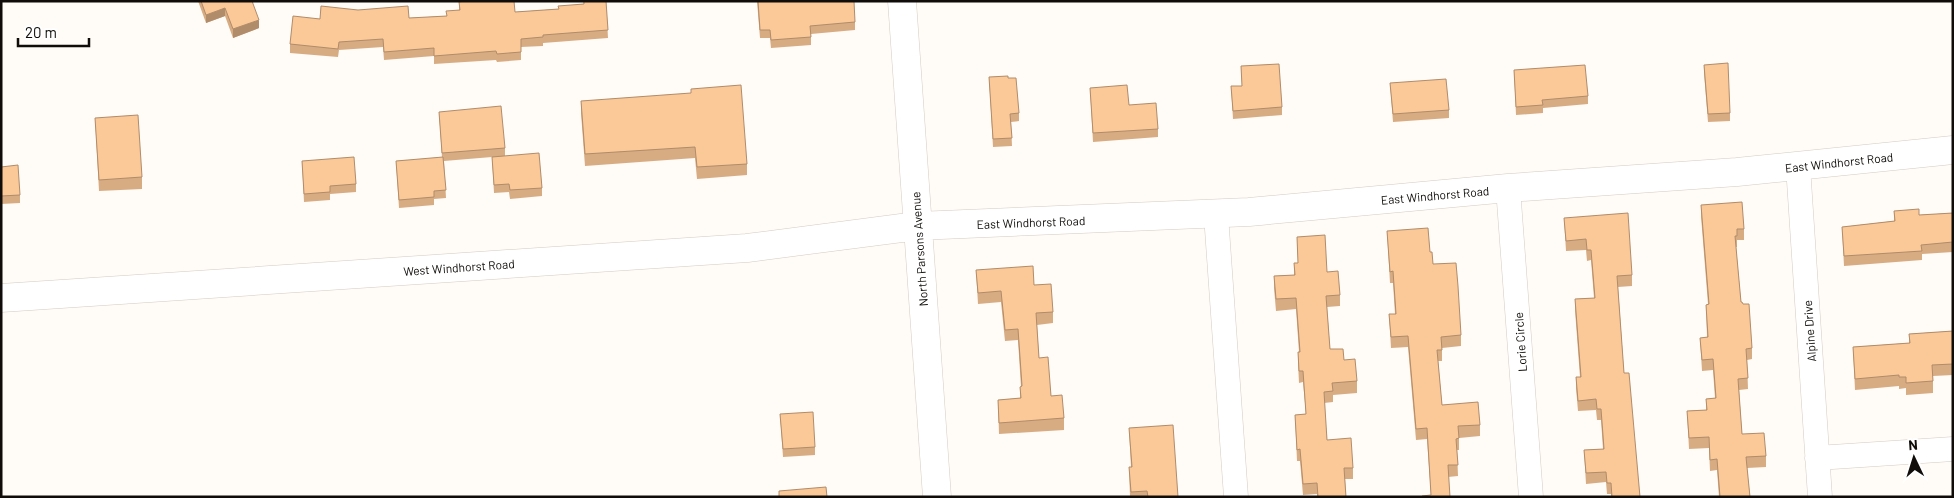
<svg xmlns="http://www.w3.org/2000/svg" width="1954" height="498" viewBox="0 0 1954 498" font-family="Barlow,sans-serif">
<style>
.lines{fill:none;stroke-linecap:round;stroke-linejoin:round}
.street-casing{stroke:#d5cbc2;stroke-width:25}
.secondary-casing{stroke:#d5cbc2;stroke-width:29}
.street{stroke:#fff;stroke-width:24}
.secondary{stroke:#fff;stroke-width:28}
.wall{fill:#d8ac83}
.shaded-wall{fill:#b08c6a}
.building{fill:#fbc898;stroke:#b08c6a}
.labels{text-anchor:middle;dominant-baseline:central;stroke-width:4;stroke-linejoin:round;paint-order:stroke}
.street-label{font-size:12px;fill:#0f0c09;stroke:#fff}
</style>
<rect width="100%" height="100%" fill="#fffbf7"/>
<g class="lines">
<g class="street-casing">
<path id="street" d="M1798,166L1820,497
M1508,188L1531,497
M1216,215L1236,497
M1817,458L1953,449"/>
</g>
<g class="secondary-casing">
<path id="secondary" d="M902,1L937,497
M1,298L747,248L917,226L1249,212L1508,188L1737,172L1953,150"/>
</g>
<use href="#street" class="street"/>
<use href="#secondary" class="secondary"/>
</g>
<path class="wall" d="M198,1H256L252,3L259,28L233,38L225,16L206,23Z
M583,1H606L608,38L543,43V46L521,47V60L497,62L496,60L434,64V56L384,60L383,47L339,50L338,57L290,53V44L320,19L409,18L446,16L459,10V2L515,12L559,9L584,4Z
M757,1L855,22V30L811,34V45L771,48L770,38H760Z
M1704,65L1730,113V121L1708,122L1704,73Z
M1241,66L1282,107V115L1233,119L1231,86H1242Z
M1514,70L1588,96V104L1543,108V113L1516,115Z
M989,77L1008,78L1019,113V121L1011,122L1012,146L993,147Z
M1390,83L1449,110V118L1393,122Z
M1090,88L1129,105L1158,129V137L1093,142Z
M581,101L747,164V175L697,179L695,158L585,166L581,113Z
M439,112L505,148V156L542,188V196L510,199L509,192L494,193L492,157L444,161L446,198L434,199V205L399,208L396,161L442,158Z
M95,118L142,177V189L99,191Z
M302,161L356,184V192L330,194V200L304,202Z
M1,167L20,195V203L1,204Z
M1701,205L1744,229V240H1737V247H1736L1741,302L1752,348V359L1747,360L1748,389L1739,390L1742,434L1766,456V467L1747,468L1750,497H1719L1717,470L1710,471L1709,448L1689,449L1687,411L1706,410V399L1715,398L1713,370L1702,371L1700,338L1707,337L1706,305L1708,304L1701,216Z
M1894,211L1919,215L1953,213V252L1922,254V260L1844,266L1842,227L1894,221Z
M1564,218L1632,275V286L1618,287L1624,373L1640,497H1611V494H1607L1606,482L1586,484L1584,450L1603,449L1601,420H1597L1596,410L1578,411L1576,388V377H1580L1575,310V299L1594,298L1591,260L1587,261L1586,250L1566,251Z
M1387,231L1430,252L1433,264L1461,335V346L1442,348V361H1438L1442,405L1480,425V436L1459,438V450H1457L1458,476L1448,477L1450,497L1431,495L1427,439L1416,440L1408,347L1391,348L1389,314H1395L1393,283H1390Z
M1297,237L1327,272L1340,295V306L1327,307L1330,349L1344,360L1357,381V393L1333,395V402L1324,403L1327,440L1353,468V479H1345L1346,497H1317V494L1303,495L1300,461H1297L1295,415L1306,414L1303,382L1299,383L1298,363V352H1299L1296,309L1276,311L1274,288V276L1294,275V263H1298Z
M976,270L1034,285L1053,312V323L1037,325L1039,358L1051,396L1064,418V430L999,434L998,400L1020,398V387H1021L1018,340L1005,341L1001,302L978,304Z
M1953,331V375L1933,376V393L1906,395V388L1899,389V386L1855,390L1853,347L1909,343V334Z
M780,414L815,447V455L783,457Z
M1129,428L1178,497H1130L1129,467H1131Z"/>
<path class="shaded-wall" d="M225,8V16L206,23V15Z
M259,20V28L233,38V29Z"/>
<path class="building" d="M201,1H252L259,20L233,29L225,8L206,15Z
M464,1H514L515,12L559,9L558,6L584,4V1H606L608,30L543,35V37L521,39V52L497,54L496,51L434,56V48L384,52L383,39L339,42L338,49L290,44L293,16L320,19L321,6L358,10L408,6L409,18L447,16L446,11L460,10L459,2Z
M758,1H854L855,22L810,26L811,37L771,40L770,30H760Z
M1728,63L1730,113L1708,114L1704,65Z
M1279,64L1282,107L1233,111L1231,86H1242L1241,66Z
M1585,65L1588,96L1542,100L1543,105L1516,107L1514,70Z
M1008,76V78H1016L1019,113L1010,114L1012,138L993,139L989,77Z
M1446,79L1449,110L1393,114L1390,83Z
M741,85L747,164L697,167L695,147L585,154L581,101L691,93V89Z
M1127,85L1129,105L1156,103L1158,129L1093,133L1090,88Z
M501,106L505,148L442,153L439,112Z
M138,115L142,177L99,180L95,118Z
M539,153L542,188L510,190L509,184L494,185L492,157Z
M354,157L356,184L330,186V192L304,194L302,161Z
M443,157L446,190L434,191V197L399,200L396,161Z
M18,165L20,195L1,196V167Z
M1742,202L1744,229H1737V236H1735L1741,302H1742L1743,304H1749L1752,348L1746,349L1748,378L1738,379L1742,434L1764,433L1766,456L1746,457L1750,497H1720L1717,459L1710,460L1709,437L1689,438L1687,411L1707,410L1706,399L1716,398L1713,359L1702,360L1700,338L1708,337L1706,305L1709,304L1701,205Z
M1919,209V215L1953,213V242L1921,245L1922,251L1844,256L1842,227L1895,221L1894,211Z
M1628,213L1632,275L1617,276L1624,373H1629L1640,497H1612L1611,483H1607L1606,472L1586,473L1584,450L1604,449L1601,409H1597L1596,399L1578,401L1576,377H1581L1575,299L1595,298L1591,250H1587L1586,239L1566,241L1564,218Z
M1428,228L1430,252H1432L1433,264L1456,263L1458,286L1461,335L1441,337L1442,350H1437L1442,405L1478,402L1480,425L1458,426L1459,438L1456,439L1458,465H1448L1450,497H1422V496L1431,495L1427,428L1416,429L1408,336L1391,337L1389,314H1396L1393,271L1390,272L1387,231Z
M1325,235L1327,272L1338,271L1340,295L1326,296L1330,349H1343L1344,360L1355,359L1357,381L1332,383L1333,391L1324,392L1327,440L1351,438L1353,468H1344L1346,497H1318L1317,483L1303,484L1300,449L1297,450L1295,415L1306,414L1303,371H1299L1298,352H1300L1296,298L1276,299L1274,276L1295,275L1294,263H1298L1297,237Z
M1033,266L1034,285L1051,284L1053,312L1036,313L1039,358L1048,357L1051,396L1062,395L1064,418L999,423L998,400L1021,398L1020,387L1022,386L1018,329L1005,330L1001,291L978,293L976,270Z
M1953,331V364L1932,365L1933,381L1906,383V377H1899V375L1855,379L1853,347L1910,343L1909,334Z
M813,412L815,447L783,449L780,414Z
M1173,425L1178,497H1148L1147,491L1131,492L1129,467H1132L1129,428Z
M826,487L827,497H779V491Z"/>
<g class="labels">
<g class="street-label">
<text transform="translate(1839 162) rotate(-6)">East Windhorst Road</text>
<text transform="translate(1435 195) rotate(-5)">East Windhorst Road</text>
<text transform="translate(1031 222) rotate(-2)">East Windhorst Road</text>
<text transform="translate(919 249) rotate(-94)">North Parsons Avenue</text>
<text transform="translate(459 267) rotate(-4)">West Windhorst Road</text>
<text transform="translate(1809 331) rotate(-94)">Alpine Drive</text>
<text transform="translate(1520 342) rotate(-94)">Lorie Circle</text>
</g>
</g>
<rect width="1954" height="498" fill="none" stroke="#0f0c09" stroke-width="5"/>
<g transform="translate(1914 458) rotate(356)" stroke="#ffffff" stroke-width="4" paint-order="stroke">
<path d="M0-4L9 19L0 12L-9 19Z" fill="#0f0c09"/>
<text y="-8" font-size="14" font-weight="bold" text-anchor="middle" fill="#0f0c09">N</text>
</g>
<path d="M18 38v8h71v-8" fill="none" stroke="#0f0c09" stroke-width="2.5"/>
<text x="25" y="38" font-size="15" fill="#0f0c09" stroke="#ffffff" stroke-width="4" paint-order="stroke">20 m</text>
</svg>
